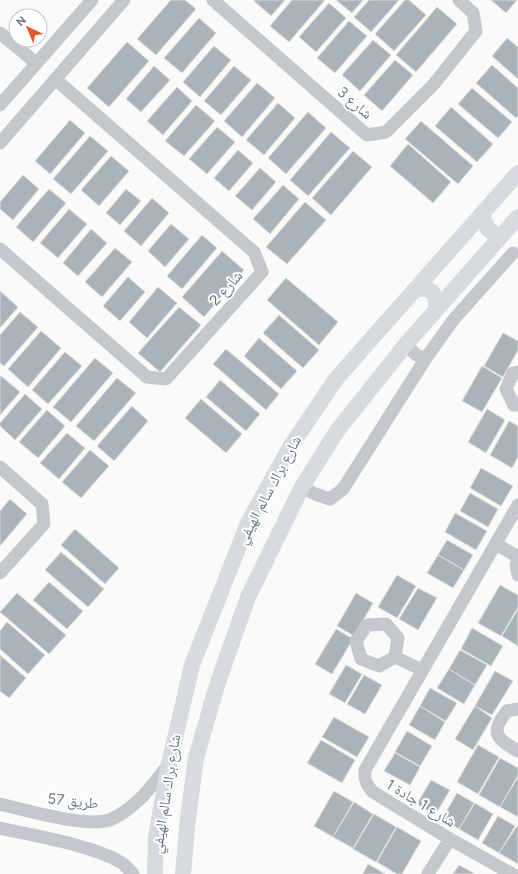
<svg xmlns="http://www.w3.org/2000/svg" width="518" height="874" viewBox="0 0 518 874" font-family="Figtree,'Noto Naskh Arabic',sans-serif">
<style>
.building{fill:#aab3b9;stroke:#dcdcda}
.lines{fill:none;stroke-linecap:round;stroke-linejoin:round}
.minor{stroke:#c3c8cc;stroke-width:13}
.major{stroke:#d6dbdf;stroke-width:16}
.labels{text-anchor:middle;dominant-baseline:central;stroke-width:4;stroke-linejoin:round;paint-order:stroke}
.street-label{font-size:15px;fill:#657683;stroke:#fff}
</style>
<rect width="100%" height="100%" fill="#fafaf8"/>
<path class="building" d="M171,0H185L196,9L156,55L137,39Z
M255,0H285L271,16L254,1Z
M292,0H325L289,42L270,26Z
M336,0H363L352,13Z
M369,0H399L371,32L354,17Z
M405,0H409L426,15L394,51L375,34Z
M491,0H517L506,13Z
M329,3L346,18L316,52L299,37Z
M437,7L457,24L416,72L396,55Z
M199,18L216,33L182,73L164,58Z
M349,21L367,36L335,73L317,58Z
M507,38L518,47V79L492,56Z
M373,40L391,55L360,91L342,75Z
M127,42L149,61L109,107L87,88Z
M214,46L231,60L200,97L183,82Z
M395,60L413,75L382,111L364,95Z
M492,65L518,88V116L516,118L476,83Z
M154,66L170,80L141,112L126,99Z
M234,66L251,80L221,115L204,101Z
M257,83L275,98L242,137L224,121Z
M177,87L192,101L163,135L147,121Z
M472,88L512,122L498,138L458,104Z
M278,103L295,118L264,155L246,140Z
M196,105L215,121L184,156L165,141Z
M451,107L493,144L477,162L435,126Z
M308,112L326,128L286,174L268,158Z
M70,120L85,133L50,174L35,161Z
M421,121L473,166L458,184L405,139Z
M217,127L235,142L207,174L189,159Z
M331,132L350,148L308,196L290,180Z
M90,136L108,151L71,194L53,179Z
M408,144L451,182L433,203L390,166Z
M238,150L253,163L229,191L214,178Z
M353,151L372,167L331,215L312,198Z
M111,156L129,171L99,206L81,190Z
M260,168L276,182L252,210L235,196Z
M23,175L39,189L13,220L0,209V202Z
M283,185L299,199L270,234L253,219Z
M49,189L66,203L33,242L16,227Z
M126,189L141,201L120,225L106,213Z
M152,198L169,213L141,246L124,231Z
M305,202L326,220L287,264L266,247Z
M69,209L87,224L58,258L40,243Z
M171,224L189,239L165,267L148,251Z
M91,229L107,243L78,276L63,263Z
M202,235L217,248L182,289L167,276Z
M115,248L132,262L102,297L85,282Z
M222,251L244,270L204,317L182,297Z
M128,277L145,292L120,321L103,306Z
M286,278L338,322L319,345L267,300Z
M158,287L177,303L147,338L129,322Z
M0,291L18,307L0,328Z
M179,307L201,325L160,372L138,353Z
M20,312L38,327L4,366L0,363V335Z
M279,315L319,350L303,368L263,333Z
M41,331L61,348L28,387L8,369Z
M503,333L518,341V350L503,377L484,366Z
M259,338L297,371L281,389L244,356Z
M226,349L279,394L266,410L213,364Z
M65,352L82,366L48,404L32,390Z
M95,358L113,373L71,422L53,407Z
M482,366L502,378L482,412L462,401Z
M1,376L20,392L0,415V377Z
M117,378L136,393L94,441L76,426Z
M220,380L260,414L246,431L206,397Z
M25,394L42,409L15,440L0,426V423Z
M201,399L242,434L226,453L185,418Z
M132,406L148,421L114,461L97,446Z
M487,409L505,420L486,453L468,442Z
M47,410L65,426L38,458L19,442Z
M509,421L518,426V457L512,468L490,455Z
M67,433L85,448L59,479L40,463Z
M90,450L109,466L81,498L62,482Z
M481,468L513,486L501,506L470,488Z
M470,493L498,509L488,527L460,511Z
M10,499L27,514L0,546V511Z
M455,513L487,531L476,550L445,532Z
M75,529L119,568L105,584L61,545Z
M447,540L473,555L464,570L438,555Z
M61,552L104,589L88,607L45,570Z
M438,555L464,570L453,588L427,573Z
M397,575L416,586L397,618L378,607Z
M49,582L83,611L67,629L33,600Z
M500,585L518,595V607L501,636L478,623Z
M418,588L437,598L418,630L399,619Z
M17,593L66,635L49,654L0,612Z
M356,593L373,603L354,636L337,626Z
M518,609V646L502,636Z
M7,622L45,655L28,674L0,649V631Z
M472,628L503,646L491,666L461,649Z
M336,629L353,639L332,674L315,664Z
M460,650L487,665L475,685L449,669Z
M0,655L26,678L9,698L0,691Z
M346,665L362,674L345,703L329,694Z
M449,669L475,685L464,704L437,688Z
M495,671L513,681L492,715L475,706Z
M364,675L382,685L365,714L347,704Z
M430,688L457,703L446,721L420,706Z
M420,706L445,722L435,740L409,725Z
M475,706L492,718L473,750L455,739Z
M334,717L369,737L357,757L322,737Z
M407,731L432,746L420,766L395,752Z
M321,740L355,760L342,783L307,763Z
M478,745L499,757L478,794L457,782Z
M395,753L420,767L410,785L384,771Z
M500,758L518,768V775L500,807L479,795Z
M518,777V817L500,807Z
M431,780L450,790L435,815L417,804Z
M334,791L353,802L333,837L314,826Z
M457,793L474,803L459,829L442,819Z
M354,802L373,814L353,848L333,837Z
M475,803L493,814L478,840L459,829Z
M374,814L396,827L376,862L353,849Z
M498,816L515,826L499,853L482,843Z
M517,826L518,827V864L499,853Z
M397,827L421,841L402,874H397L377,862Z
M368,864L385,874H363Z
M459,865L475,874H453Z"/>
<g class="lines">
<path class="minor" d="M213,0L367,135L386,132L434,84L476,31L473,13L459,0
M0,33L36,63
M0,105L92,0
M0,143L124,0
M0,249L147,377L166,379L262,272L254,252L55,79
M407,343C412,353 416,356 426,358
M518,372L513,373L506,389L514,405H518
M0,467L42,504L44,524L0,573
M302,487L315,494L330,499L343,489L426,358L454,319L513,253
M496,544L518,557
M518,559L516,565L518,575
M386,624L398,638L395,657L379,666L361,659L356,641L367,625Z
M395,657L422,670
M518,709L507,711C489,733 497,739 518,751
M0,804C25,810 90,829 112,819C137,807 153,785 169,764
M0,828C34,836 93,845 122,863C126,866 129,870 133,874
M428,874L450,839
M512,874L450,839L373,792C366,785 364,779 365,770L518,505"/>
<path class="major" d="M482,215L488,229L500,238
M414,290C430,286 437,292 436,309
M155,874L156,837L169,764L192,665L248,523L290,447L336,379L518,173
M183,874L188,818L196,758L217,685L248,597L302,487L337,431L407,343L518,217"/>
</g>
<g class="labels">
<g class="street-label">
<text transform="translate(355 103) rotate(41)">شارع 3</text>
<text transform="translate(226 288) rotate(-48)">شارع 2</text>
<text transform="translate(269 490) rotate(-62)">شارع براك سالم الهيفي</text>
<text transform="translate(166 794) rotate(-81)">شارع براك سالم الهيفي</text>
<text transform="translate(73 801) rotate(6)">طريق 57</text>
<text transform="translate(421 803) rotate(31)">شارع 1 جادة 1</text>
</g>
</g>
<g transform="translate(28 28) rotate(316)"><circle r="19" fill="#ffffff" stroke="#c1c8cd"/>
<path d="M0-3L7 15L0 10L-7 15Z" fill="#e4572e"/>
<text y="-6" font-size="11" font-weight="bold" text-anchor="middle" fill="#657683">N</text>
</g>
</svg>
